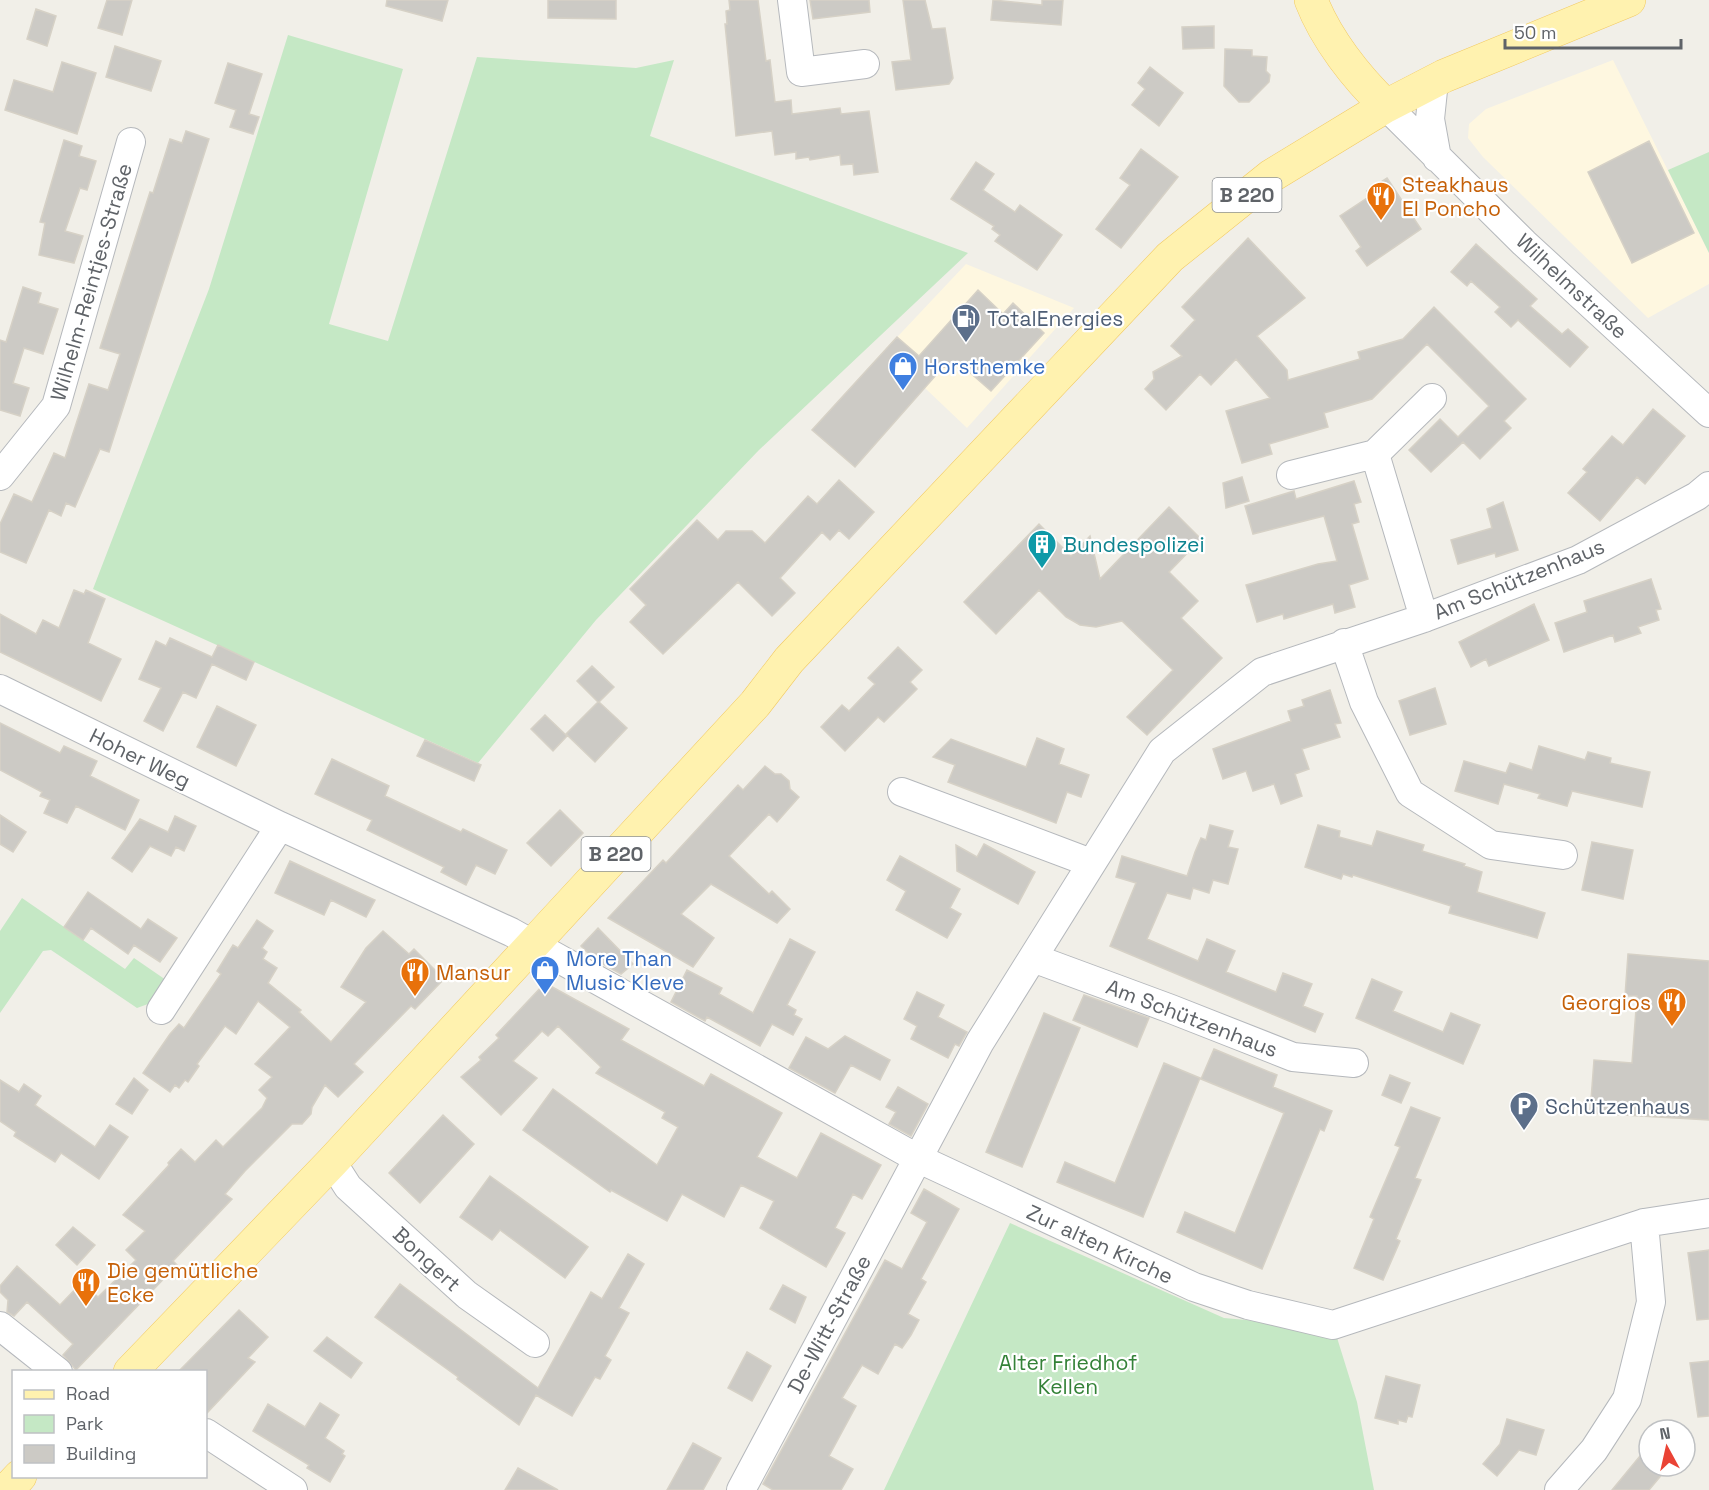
<svg xmlns="http://www.w3.org/2000/svg" width="1709" height="1490" viewBox="0 0 1709 1490" font-family="'Space Grotesk',sans-serif">
<style>
.commercial{fill:#fef7e0}
.green{fill:#c5e8c5}
.building{fill:#cccac5;stroke:#d6d1c6;stroke-width:1.5}
.lines{fill:none;stroke-linecap:round;stroke-linejoin:round}
.minor-casing{stroke:#b5b8bc;stroke-width:30}
.major-casing{stroke:#f2c960;stroke-width:34}
.minor{stroke:#fff;stroke-width:28}
.major{stroke:#fff2af;stroke-width:33}
.labels{text-anchor:middle;dominant-baseline:central;stroke-width:4.5;stroke-linejoin:round;paint-order:stroke}
.shield{fill:#fff;stroke:#8f9295;stroke-width:1.5}
.shield-label{font-size:20px;font-weight:bold;fill:#5f6368}
.food-label{font-size:21px;fill:#c56008;stroke:#fff;text-anchor:start}
.street-label{font-size:21px;fill:#5f6368;stroke:#fff}
.service-label{font-size:21px;fill:#4e5e75;stroke:#fff;text-anchor:start}
.shop-label{font-size:21px;fill:#366cbe;stroke:#fff;text-anchor:start}
.culture-label{font-size:21px;fill:#0d838f;stroke:#fff;text-anchor:start}
.park-label{font-size:21px;fill:#348238;stroke:#fff}
</style>
<rect width="100%" height="100%" fill="#f1efe8"/>
<path class="commercial" d="M1613,60L1709,253V284L1648,318L1483,157L1468,138L1469,124L1486,109Z
M966,264L1074,308L967,428L885,350Z"/>
<path class="green" d="M288,35L403,69L329,324L388,341L477,57L636,68L674,60L650,136L968,253L759,450L596,620L478,763L93,589L209,289Z
M1709,152V253L1668,170Z
M22,898L125,969L134,958L166,980L148,1004L137,1008L51,950L43,951L0,1013V931Z
M1010,1223L1224,1318L1334,1328L1357,1402L1374,1490H884Z"/>
<path class="building" d="M107,0H132L122,35L98,28Z
M387,0H448L442,21L386,6Z
M548,0H616V19L548,18Z
M729,0H758L766,61L770,60L775,102L791,100L792,114L840,108L841,114L869,111L878,172L854,175L853,164L841,165L840,155L810,160L809,157L796,159V152L775,155L772,131L736,136L725,24H727L726,11L730,10Z
M810,0H869L870,12L813,19Z
M903,0H925L932,29L945,28L953,78L949,84L896,90L892,62L911,60Z
M993,0L1042,5V0H1063L1061,25L991,20Z
M36,9L56,16L47,46L27,39Z
M1214,26V48L1183,49L1182,27Z
M115,46L161,61L151,91L106,77Z
M1225,49L1252,50V56L1267,57L1266,71L1270,75L1269,82L1249,102H1239L1224,86Z
M62,62L96,73L77,134L5,110L14,80L53,92Z
M228,63L262,74L249,114L259,117L253,134L230,127L236,110L215,103Z
M1150,67L1183,93L1159,126L1132,105L1145,89L1138,83Z
M186,131L209,139L109,452L100,449L75,507L66,503L61,516L49,510L26,563L0,552V524L14,494L32,502L54,453L65,458L89,384L108,390L120,354L100,348L150,192L153,193L170,139L182,143Z
M64,140L82,146L79,156L96,161L87,190L80,188L65,231L83,236L74,263L39,255L45,223L40,222Z
M1649,141L1694,233L1632,263L1588,172Z
M1141,149L1178,177L1121,248L1096,229L1130,185L1120,178Z
M976,162L994,174L983,190L1015,212L1020,205L1062,235L1037,270L995,241L1000,235L992,229L994,226L951,199Z
M1387,178L1421,229L1367,266L1356,251L1361,247L1340,216L1370,196L1367,191Z
M1248,238L1305,298L1257,336L1287,370L1288,380L1360,359L1358,352L1403,339L1434,307L1526,399L1504,421L1511,428L1480,459L1463,442L1431,472L1409,450L1440,419L1458,437L1489,406L1427,344L1372,399L1324,413L1328,427L1269,444L1272,454L1242,463L1226,411L1270,398L1236,359L1211,385L1200,374L1166,410L1145,389L1154,379L1153,372L1182,356L1171,346L1195,320L1182,307Z
M1476,244L1537,299L1530,306L1562,334L1568,329L1588,347L1570,367L1518,320L1511,327L1495,312L1500,307L1471,281L1467,286L1451,272Z
M23,287L41,293L38,303L58,309L43,354L24,348L13,383L29,388L20,416L0,410V340L6,342Z
M978,290L1003,314L1013,303L1044,333L991,391L959,363L951,372L944,366L855,467L812,430L897,337L919,356Z
M1653,409L1685,436L1645,484L1637,477L1600,521L1568,493L1587,472L1583,469L1612,436L1623,445Z
M1242,477L1249,501L1226,508L1223,483Z
M839,480L874,512L849,539L839,530L830,540L822,532L780,578L795,593L772,616L738,582L663,654L630,622L646,605L630,589L697,520L718,540L726,531H752L765,543L808,496L817,504Z
M1354,481L1361,502L1354,504L1359,522L1352,524L1368,579L1349,585L1355,607L1335,613L1333,604L1284,619L1283,614L1257,622L1246,585L1318,564L1337,561L1324,516L1253,534L1245,506L1294,491L1296,499Z
M1503,502L1518,550L1496,557L1495,553L1458,564L1451,540L1492,528L1487,509Z
M1169,507L1201,539L1169,572L1198,601L1181,618L1222,658L1147,735L1127,717L1173,670L1122,621L1096,627L1080,625L1066,617L1039,590L996,634L964,602L1039,524L1071,556L1090,536L1100,579Z
M1651,579L1661,609L1656,610L1659,620L1638,627L1641,633L1615,642L1613,635L1564,652L1555,623L1587,612L1584,601Z
M74,590L84,594L86,590L105,599L88,643L121,659L101,701L0,652V614L36,634L43,620L59,628Z
M1534,604L1549,640L1489,666L1486,659L1471,667L1459,642Z
M170,638L212,657L218,645L254,662L246,680L212,664L196,698L183,692L163,731L144,721L161,688L139,679L156,641L166,646Z
M898,647L922,670L910,682L917,689L884,722L878,717L845,751L821,727L842,705L849,711L875,684L868,678Z
M592,666L614,687L599,702L627,728L595,762L566,734L598,702L577,681Z
M1435,688L1446,724L1410,735L1399,701Z
M1330,690L1341,723L1335,724L1340,737L1302,749L1309,769L1295,774L1302,796L1281,804L1274,784L1253,791L1246,771L1223,779L1213,749L1291,721L1288,711L1304,706L1302,700Z
M217,706L256,725L236,766L197,747Z
M545,715L567,736L553,751L531,729Z
M0,723L60,753L64,746L97,761L90,776L139,800L125,830L76,806L67,823L44,813L50,800L40,796L42,792L0,770Z
M1037,738L1064,749L1059,764L1089,775L1081,797L1067,792L1056,823L948,782L955,765L933,757L951,739L1026,767Z
M425,740L481,765L474,781L417,756Z
M1539,746L1585,760L1588,752L1611,758L1610,763L1650,772L1642,807L1572,791L1567,806L1538,798L1540,794L1504,784L1498,804L1455,791L1464,761L1506,773L1510,763L1532,770Z
M332,759L389,786L385,796L461,832L463,829L507,850L495,874L476,865L466,885L441,872L444,867L367,830L372,820L315,794Z
M765,766L775,774H781L789,781L790,789L799,797L777,822L769,814L729,856L769,894L772,891L790,909L777,923L711,884L681,914L714,938L693,967L608,918L663,860L666,863L738,785L743,790Z
M560,810L583,833L551,866L527,843Z
M0,815L26,832L13,852L0,844Z
M175,816L196,826L184,851L176,847L171,856L150,846L132,872L112,858L140,819L168,832Z
M1210,825L1233,831L1228,847L1238,849L1228,884L1213,880L1209,893L1193,888L1190,899L1167,893L1147,939L1198,961L1207,939L1235,951L1226,972L1276,992L1283,973L1312,984L1303,1006L1323,1014L1315,1032L1110,946L1136,883L1116,877L1122,856L1187,876L1195,852L1201,838L1206,840Z
M1318,825L1340,831L1339,837L1372,846L1377,831L1424,845L1422,851L1465,864L1464,866L1482,872L1477,892L1545,913L1537,938L1449,913L1451,906L1353,875L1352,877L1343,874L1341,879L1305,867Z
M1592,842L1633,850L1623,899L1582,890Z
M984,844L1035,872L1018,904L957,871L956,845L977,857Z
M900,856L960,889L950,908L961,914L947,938L896,910L906,891L887,880Z
M290,861L375,900L366,917L331,900L324,915L275,893Z
M88,892L141,929L148,919L177,938L160,962L134,945L128,954L91,928L83,940L64,927Z
M257,920L273,931L262,948L267,952L263,959L277,968L268,983L301,1010L299,1012L331,1042L366,1002L341,987L366,948L383,931L409,954L414,949L444,979L415,1009L411,1006L354,1064L363,1072L338,1097L325,1085L312,1107L311,1114L302,1124H292L245,1171L225,1194L232,1199L173,1261L177,1265L76,1370L63,1355L73,1344L27,1302L14,1316L7,1312L8,1300L0,1292V1286L17,1266L60,1305L82,1282L98,1297L136,1260L126,1250L145,1231L123,1215L169,1165L168,1163L181,1149L195,1162L216,1140L223,1147L262,1108L267,1098L259,1090L272,1077L255,1064L290,1027L258,1001L236,1034L225,1026L197,1064L199,1066L188,1082L185,1080L179,1088L175,1085L170,1092L143,1073L170,1034L179,1024L184,1028L221,974L217,971L233,945L238,948Z
M598,928L633,964L621,974L594,959L581,946Z
M790,939L815,952L787,1005L796,1010L794,1015L802,1019L793,1035L772,1024L760,1046L707,1017L705,1021L671,1002L687,970L722,988L719,994L753,1013Z
M1628,954L1709,961V1120L1590,1113L1594,1060L1632,1063L1637,996H1625Z
M1372,979L1402,992L1393,1011L1443,1032L1451,1013L1480,1025L1463,1064L1356,1018Z
M545,983L629,1029L621,1040L704,1086L711,1074L782,1113L757,1157L797,1178L821,1133L881,1165L862,1199L853,1194L835,1228L845,1233L826,1267L760,1228L774,1201L741,1185L724,1217L682,1194L667,1221L611,1190L610,1192L523,1130L553,1089L657,1165L678,1127L662,1118L665,1112L596,1073L601,1067L558,1026L548,1036L542,1031L513,1061L537,1078L501,1115L461,1077L481,1060L479,1057L499,1038L496,1035Z
M917,992L944,1005L938,1017L967,1032L959,1046L955,1044L948,1058L911,1039L917,1026L904,1019Z
M1084,995L1149,1018L1137,1047L1073,1020Z
M1044,1013L1080,1028L1022,1167L986,1152Z
M845,1036L890,1060L880,1080L851,1065L835,1093L789,1068L806,1037L828,1049Z
M1214,1049L1277,1075L1273,1087L1332,1111L1324,1131L1320,1129L1262,1269L1177,1232L1185,1212L1235,1233L1284,1113L1201,1079Z
M1164,1063L1200,1078L1143,1217L1057,1182L1065,1162L1115,1183Z
M1390,1075L1410,1083L1401,1103L1382,1095Z
M134,1078L148,1090L132,1114L116,1104Z
M0,1080L19,1092L24,1084L41,1096L35,1105L95,1147L110,1125L128,1137L99,1179L61,1153L55,1162L14,1136L16,1132L0,1121Z
M898,1087L928,1104L911,1136L889,1124L896,1112L886,1107Z
M1411,1107L1440,1118L1415,1178L1421,1180L1396,1239L1400,1241L1383,1280L1354,1268L1374,1219L1370,1217L1400,1147L1395,1145Z
M443,1115L474,1144L420,1203L389,1173Z
M490,1176L588,1247L565,1278L500,1230L492,1240L460,1217Z
M924,1189L959,1209L921,1279L926,1282L908,1314L919,1320L911,1335L902,1348L895,1344L878,1374L862,1365L842,1398L856,1406L829,1456L853,1469L841,1490H773L763,1484L885,1260L902,1269L927,1222L911,1213Z
M73,1227L95,1245L77,1265L56,1245Z
M1709,1250V1319L1697,1320L1688,1253Z
M628,1254L644,1264L619,1308L629,1313L605,1356L611,1360L600,1379L595,1377L572,1416L536,1395L519,1425L457,1379L458,1377L375,1317L400,1284L538,1388L591,1292L602,1299Z
M783,1285L806,1297L795,1323L770,1309Z
M239,1310L268,1337L248,1358L255,1362L206,1414V1371H179Z
M327,1337L362,1363L351,1378L314,1351Z
M747,1352L771,1366L752,1401L728,1388Z
M1709,1361V1416L1698,1417L1690,1363Z
M1386,1376L1420,1385L1412,1417L1408,1416L1406,1422L1398,1420V1424L1375,1418Z
M320,1403L339,1415L325,1438L344,1451L342,1454L345,1456L330,1482L307,1468L309,1465L253,1431L268,1404L305,1427Z
M1507,1419L1544,1430L1536,1455L1519,1450L1497,1476L1483,1464L1500,1444Z
M693,1443L721,1458L703,1490H667Z
M1649,1445V1466H1669L1649,1490H1612Z
M518,1468L558,1490H505Z"/>
<g class="lines">
<g class="minor-casing">
<path id="minor" d="M792,0L801,72L865,64
M1434,81L1430,119L1437,158
M1386,106L1524,243L1709,413
M1291,475L1375,454
M0,476L56,406L131,142
M1424,618L1375,454L1432,398
M1344,643L1364,702L1410,793L1491,845L1563,855
M0,689L280,826L511,932L917,1158L1194,1287L1248,1305L1333,1325L1644,1223L1709,1213
M902,792L1091,863
M1033,958L1171,1009L1293,1057L1354,1063
M161,1010L280,826
M332,1162L348,1187L467,1295L535,1343
M0,1326L58,1372
M206,1433L293,1490
M741,1490L980,1042L1162,751L1262,672L1424,618L1578,560L1697,496L1709,486
M1559,1490L1594,1450L1627,1399L1651,1302L1644,1223"/>
</g>
<g class="major-casing">
<path id="major" d="M1311,0C1326,39 1356,77 1386,106
M130,1372L332,1162L755,704L789,660L1170,257L1271,176L1386,106L1444,76L1629,0
M7,1490L20,1476"/>
</g>
<use href="#minor" class="minor"/>
<use href="#major" class="major"/>
</g>
<defs>
<g id="restaurant-pin" transform="scale(1.5)"><path d="M0 17L-7.5 6A9.5 9.5 0 1 1 7.5 6Z" fill="#e8710a" stroke="#fff"/><path d="M-5-6h1v4h1v-4h1v4h1v-4h1v5L-1.5 .5V6h-2V.5L-5-1ZM5-6V6H3V1.5H1.5Q1.5-4 5-6Z" fill="#fff"/></g>
<g id="fuel-pin" transform="scale(1.5)"><path d="M0 17L-7.5 6A9.5 9.5 0 1 1 7.5 6Z" fill="#5c6f8a" stroke="#fff"/><path d="M-5.5-6h7V0h2V4h1.3V-2.5L3-4.5l.8-.8L6-3V5H2.5V1h-1V6h-7ZM-4.2-4.7v3.2H.2V-4.7Z" fill="#fff"/></g>
<g id="shop-pin" transform="scale(1.5)"><path d="M0 17L-7.5 6A9.5 9.5 0 1 1 7.5 6Z" fill="#3f7fe0" stroke="#fff"/><path d="M-5-2.5h2.3a2.7 3.5 0 0 1 5.4 0H5L5.5 6h-11ZM-1.5-2.5h3a1.5 2.3 0 0 0-3 0Z" fill="#fff"/></g>
<g id="building-pin" transform="scale(1.5)"><path d="M0 17L-7.5 6A9.5 9.5 0 1 1 7.5 6Z" fill="#0f9aa8" stroke="#fff"/><path d="M-4-6H4V6H1V3H-1V6H-4ZM-2.5-4.3h1.7v1.8h-1.7ZM.8-4.3h1.7v1.8H.8ZM-2.5-1h1.7V.8h-1.7ZM.8-1h1.7V.8H.8Z" fill="#fff"/></g>
<g id="parking-pin" transform="scale(1.5)"><path d="M0 17L-7.5 6A9.5 9.5 0 1 1 7.5 6Z" fill="#5c6f8a" stroke="#fff"/><path d="M-3.5-5.5H1a3.5 3.5 0 0 1 0 7H-1V5.5H-3.5ZM-1-3.4V-.6H.8a1.4 1.4 0 0 0 0-2.8Z" fill="#fff"/></g>
</defs>
<g fill-rule="evenodd">
<use href="#restaurant-pin" x="1381" y="196"/>
<use href="#fuel-pin" x="966" y="318"/>
<use href="#shop-pin" x="903" y="366"/>
<use href="#building-pin" x="1042" y="544"/>
<use href="#shop-pin" x="545" y="970"/>
<use href="#restaurant-pin" x="415" y="972"/>
<use href="#restaurant-pin" x="1672" y="1002"/>
<use href="#parking-pin" x="1524" y="1106"/>
<use href="#restaurant-pin" x="86" y="1282"/>
</g>
<g class="labels">
<g class="shield">
<rect x="1212.5" y="178" width="69" height="34" rx="4.5"/>
<rect x="581.5" y="837" width="69" height="34" rx="4.5"/>
</g>
<g class="shield-label">
<text x="1247" y="195">B 220</text>
<text x="616" y="854">B 220</text>
</g>
<g class="food-label">
<text x="1402" y="184">Steakhaus<tspan x="1402" dy="24">El Poncho</tspan></text>
<text x="436" y="972">Mansur</text>
<text x="1651" y="1002" text-anchor="end">Georgios</text>
<text x="107" y="1270">Die gemütliche<tspan x="107" dy="24">Ecke</tspan></text>
</g>
<g class="street-label">
<text transform="translate(91 282) rotate(-74)">Wilhelm-Reintjes-Straße</text>
<text transform="translate(1572 286) rotate(43)">Wilhelmstraße</text>
<text transform="translate(1519 579) rotate(-22)">Am Schützenhaus</text>
<text transform="translate(140 758) rotate(26)">Hoher Weg</text>
<text transform="translate(1192 1018) rotate(21)">Am Schützenhaus</text>
<text transform="translate(1100 1244) rotate(25)">Zur alten Kirche</text>
<text transform="translate(427 1259) rotate(43)">Bongert</text>
<text transform="translate(829 1324) rotate(-62)">De-Witt-Straße</text>
</g>
<g class="service-label">
<text x="987" y="318">TotalEnergies</text>
<text x="1545" y="1106">Schützenhaus</text>
</g>
<g class="shop-label">
<text x="924" y="366">Horsthemke</text>
<text x="566" y="958">More Than<tspan x="566" dy="24">Music Kleve</tspan></text>
</g>
<g class="culture-label">
<text x="1063" y="544">Bundespolizei</text>
</g>
<g class="park-label">
<text x="1068" y="1362">Alter Friedhof<tspan x="1068" dy="24">Kellen</tspan></text>
</g>
</g>
<rect x="12" y="1370" width="195" height="108" fill="#ffffff" stroke="#bfc1c3" stroke-width="1.5"/>
<rect x="24" y="1390" width="30" height="9" fill="#fff2af" stroke="#bfc1c3" stroke-width="1.5"/>
<text x="66" y="1400" font-size="18" fill="#5f6368">Road</text>
<rect x="24" y="1415" width="30" height="18" fill="#c5e8c5" stroke="#bfc1c3" stroke-width="1.5"/>
<text x="66" y="1430" font-size="18" fill="#5f6368">Park</text>
<rect x="24" y="1445" width="30" height="18" fill="#cccac5" stroke="#bfc1c3" stroke-width="1.5"/>
<text x="66" y="1460" font-size="18" fill="#5f6368">Building</text>
<g transform="translate(1667 1448) rotate(352)"><circle r="28" fill="#ffffff" stroke="#bfc1c3" stroke-width="1.5"/>
<path d="M0-4.5L10 22L0 15L-10 22Z" fill="#ea4335"/>
<text y="-9" font-size="16" font-weight="bold" text-anchor="middle" fill="#5f6368">N</text>
</g>
<path d="M1505 39v9h176v-9" fill="none" stroke="#5f6368" stroke-width="3"/>
<text x="1514" y="39" font-size="18" fill="#5f6368" stroke="#ffffff" stroke-width="4.5" paint-order="stroke">50 m</text>
</svg>
